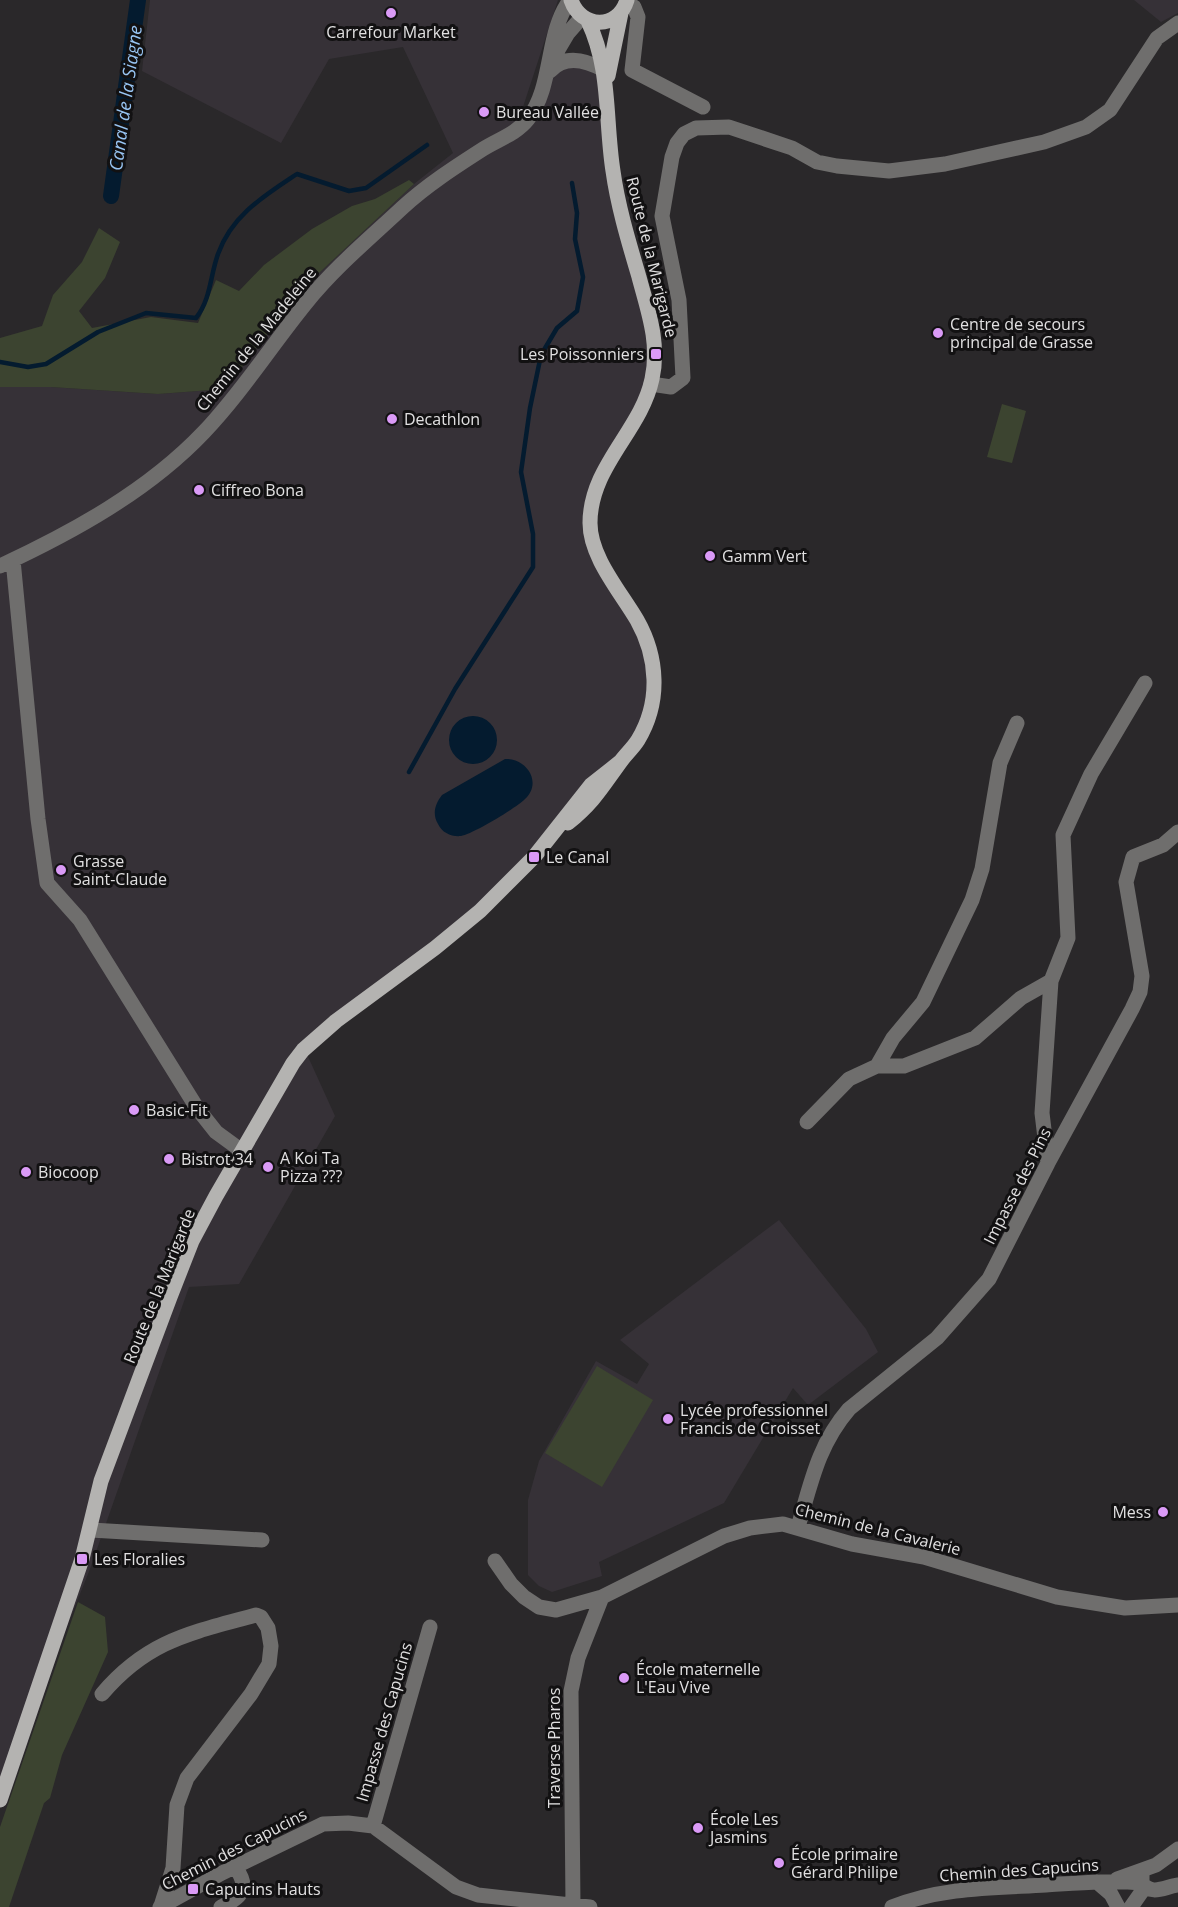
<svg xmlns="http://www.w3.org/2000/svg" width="1178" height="1907" viewBox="0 0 1178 1907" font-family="'Open Sans',sans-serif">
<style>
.built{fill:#363137}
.green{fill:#3c4430}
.water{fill:#041b2f}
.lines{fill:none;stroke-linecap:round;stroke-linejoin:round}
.stream{stroke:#041b2f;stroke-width:4.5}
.canal{stroke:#041b2f;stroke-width:16}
.minor{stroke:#6f6e6d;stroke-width:15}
.major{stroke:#b4b3b1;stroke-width:15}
.poi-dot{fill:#da9af6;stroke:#121112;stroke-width:2}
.labels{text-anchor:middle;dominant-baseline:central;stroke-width:6;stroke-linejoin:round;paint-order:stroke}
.poi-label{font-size:16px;fill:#e1e0e1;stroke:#121112;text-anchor:start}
.street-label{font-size:16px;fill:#e1e0e1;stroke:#121112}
.water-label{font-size:18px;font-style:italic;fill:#97c4f2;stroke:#121112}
</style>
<rect width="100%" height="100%" fill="#2a282a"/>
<path class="built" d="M150,0H558L522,110L512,131L550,69L587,62L608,85L610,134L655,371L610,463L591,522L654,673L635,752L478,905L305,1050L335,1116L239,1284L189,1287L90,1569L0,1793V387H51L158,394L225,389L302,289L414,184L453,153L403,47L329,59L281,143L142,71Z
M1134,0H1178V13L1161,22Z
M779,1220L866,1329L878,1352L808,1405L793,1388L724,1503L599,1562L602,1576L552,1592L539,1586L528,1575V1500L539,1461L596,1361L637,1384L649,1364L620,1340Z"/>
<path class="green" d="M409,180L414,184L302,289L225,389L158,394L51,387H0V338L42,326L53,295L82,262L99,228L120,242L105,278L79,311L92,328L151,317L198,323L216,280L239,291L264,265L312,229L352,206L375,199Z
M1002,404L1026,411L1012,463L987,457Z
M597,1366L653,1400L602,1487L545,1453Z
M78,1602L105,1617L108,1652L62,1755L50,1798L44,1803L9,1907H0V1827Z"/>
<path class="water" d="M449 740a24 24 0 1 1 48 0a24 24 0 1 1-48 0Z
M505,759C526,758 543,782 525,799C516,808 473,834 461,836C452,837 442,833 438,824C432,814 435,804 442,795Z"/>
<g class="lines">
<path class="stream" d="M0,362L28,367L46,364L98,332L146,313L196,318C211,299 210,276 218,254C232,215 264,196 297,174L349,191L366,188L427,145
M409,772L455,689L533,567V534L521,472L530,408L541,355L557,328L577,311L583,277L575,239L577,213L572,183"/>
<path class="canal" d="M111,196L138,0"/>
<path class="minor" d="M626,3L634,7L638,17L632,70L703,107
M555,55L568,33L582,17
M550,71C565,54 586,60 604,70
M651,384L671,387L683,378L679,300L662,216L672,157L677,143L684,134L696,128L729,127L792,148L817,162L837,166L889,171L945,164L1044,142L1086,127L1110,110L1157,38L1178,23
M13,560L38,819L47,883L80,920L197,1108L216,1132L242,1151
M0,566C73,532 148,491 204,432C242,392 271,346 306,303C334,268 370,238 402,208C427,185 455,167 483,149C499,139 516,134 528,119C554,85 545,34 570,0
M1017,723L1000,763L982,869L972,900L923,1002L893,1038L877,1066H904L975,1038L1021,998L1051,981
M807,1122L849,1079L877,1066
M1048,1163L1042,1113L1051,981L1068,938L1063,835L1091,774L1145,683
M798,1527C811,1483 818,1445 849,1409L937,1338L989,1279L1048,1163L1132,1009L1140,992L1142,976L1126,882L1133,857L1163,845L1178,832
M91,1530L262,1540
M495,1561L511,1584L524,1597L539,1607L556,1610L602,1597L724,1536L750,1528L783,1524L852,1544L924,1557L1057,1597L1125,1608L1178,1605
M102,1694C148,1640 191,1633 256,1615L261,1617L268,1628L271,1646L269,1664L251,1694L187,1778L177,1805L173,1868L161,1906
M373,1826L430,1627
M1142,1874V1883C1152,1896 1164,1887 1178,1885
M1117,1879L1156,1865L1178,1849
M1097,1882L1111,1894L1118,1907
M573,1905L571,1691L578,1658L602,1597
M160,1907L222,1873L323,1824L348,1823L373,1826L456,1887L478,1895L590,1907
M221,1907C243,1897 250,1887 235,1867
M892,1907C941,1887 994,1888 1046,1885C1078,1883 1110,1880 1142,1883
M1131,1907L1145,1887"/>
<path class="major" d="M571,0C581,29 618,30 627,0
M608,76L621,13
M568,823C594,802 602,787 621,761C626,754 633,748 638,740C661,702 658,657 637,620C620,591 590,557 590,523C590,466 641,431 652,379C660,343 648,311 639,277C629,243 618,207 613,171C605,120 611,69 588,21
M0,1800L82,1559L101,1481L170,1297L192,1241L216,1196L293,1063L303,1050L336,1021L435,948L480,911L534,857L591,785L620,762"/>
</g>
<g class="poi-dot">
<circle cx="391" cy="13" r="6"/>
<circle cx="484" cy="112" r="6"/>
<circle cx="938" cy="333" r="6"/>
<rect x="650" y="348" width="12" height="12" rx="3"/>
<circle cx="392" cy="419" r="6"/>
<circle cx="199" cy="490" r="6"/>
<circle cx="710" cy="556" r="6"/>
<rect x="528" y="851" width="12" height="12" rx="3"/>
<circle cx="61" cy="870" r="6"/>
<circle cx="134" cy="1110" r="6"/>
<circle cx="169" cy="1159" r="6"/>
<circle cx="268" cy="1167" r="6"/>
<circle cx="26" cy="1172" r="6"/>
<circle cx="668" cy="1419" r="6"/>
<circle cx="1163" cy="1512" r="6"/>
<rect x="76" y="1553" width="12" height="12" rx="3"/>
<circle cx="624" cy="1678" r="6"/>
<circle cx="698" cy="1828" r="6"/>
<circle cx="779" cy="1863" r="6"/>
<rect x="187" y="1883" width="12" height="12" rx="3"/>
</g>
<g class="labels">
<g class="poi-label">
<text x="391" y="32" text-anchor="middle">Carrefour Market</text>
<text x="496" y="112">Bureau Vallée</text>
<text x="950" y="324">Centre de secours<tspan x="950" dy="18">principal de Grasse</tspan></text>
<text x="644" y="354" text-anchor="end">Les Poissonniers</text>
<text x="404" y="419">Decathlon</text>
<text x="211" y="490">Ciffreo Bona</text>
<text x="722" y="556">Gamm Vert</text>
<text x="546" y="857">Le Canal</text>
<text x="73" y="861">Grasse<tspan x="73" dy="18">Saint-Claude</tspan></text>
<text x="146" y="1110">Basic-Fit</text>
<text x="280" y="1158">A Koi Ta<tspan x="280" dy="18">Pizza ???</tspan></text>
<text x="181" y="1159">Bistrot 34</text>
<text x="38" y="1172">Biocoop</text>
<text x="680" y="1410">Lycée professionnel<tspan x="680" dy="18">Francis de Croisset</tspan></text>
<text x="1151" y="1512" text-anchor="end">Mess</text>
<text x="94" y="1559">Les Floralies</text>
<text x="636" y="1669">École maternelle<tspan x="636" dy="18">L'Eau Vive</tspan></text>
<text x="710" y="1819">École Les<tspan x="710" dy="18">Jasmins</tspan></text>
<text x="791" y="1854">École primaire<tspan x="791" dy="18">Gérard Philipe</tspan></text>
<text x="205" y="1889">Capucins Hauts</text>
</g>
<g class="street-label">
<text transform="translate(652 257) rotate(76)">Route de la Marigarde</text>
<text transform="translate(256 339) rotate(-51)">Chemin de la Madeleine</text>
<text transform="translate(1017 1186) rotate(-63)">Impasse des Pins</text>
<text transform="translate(159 1286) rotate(-68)">Route de la Marigarde</text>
<text transform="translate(878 1529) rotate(14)">Chemin de la Cavalerie</text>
<text transform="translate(384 1722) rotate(-74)">Impasse des Capucins</text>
<text transform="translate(554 1748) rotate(-90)">Traverse Pharos</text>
<text transform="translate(234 1849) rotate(-27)">Chemin des Capucins</text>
<text transform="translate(1019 1870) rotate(-4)">Chemin des Capucins</text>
</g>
<g class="water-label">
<text transform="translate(125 98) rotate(-82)">Canal de la Siagne</text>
</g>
</g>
</svg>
